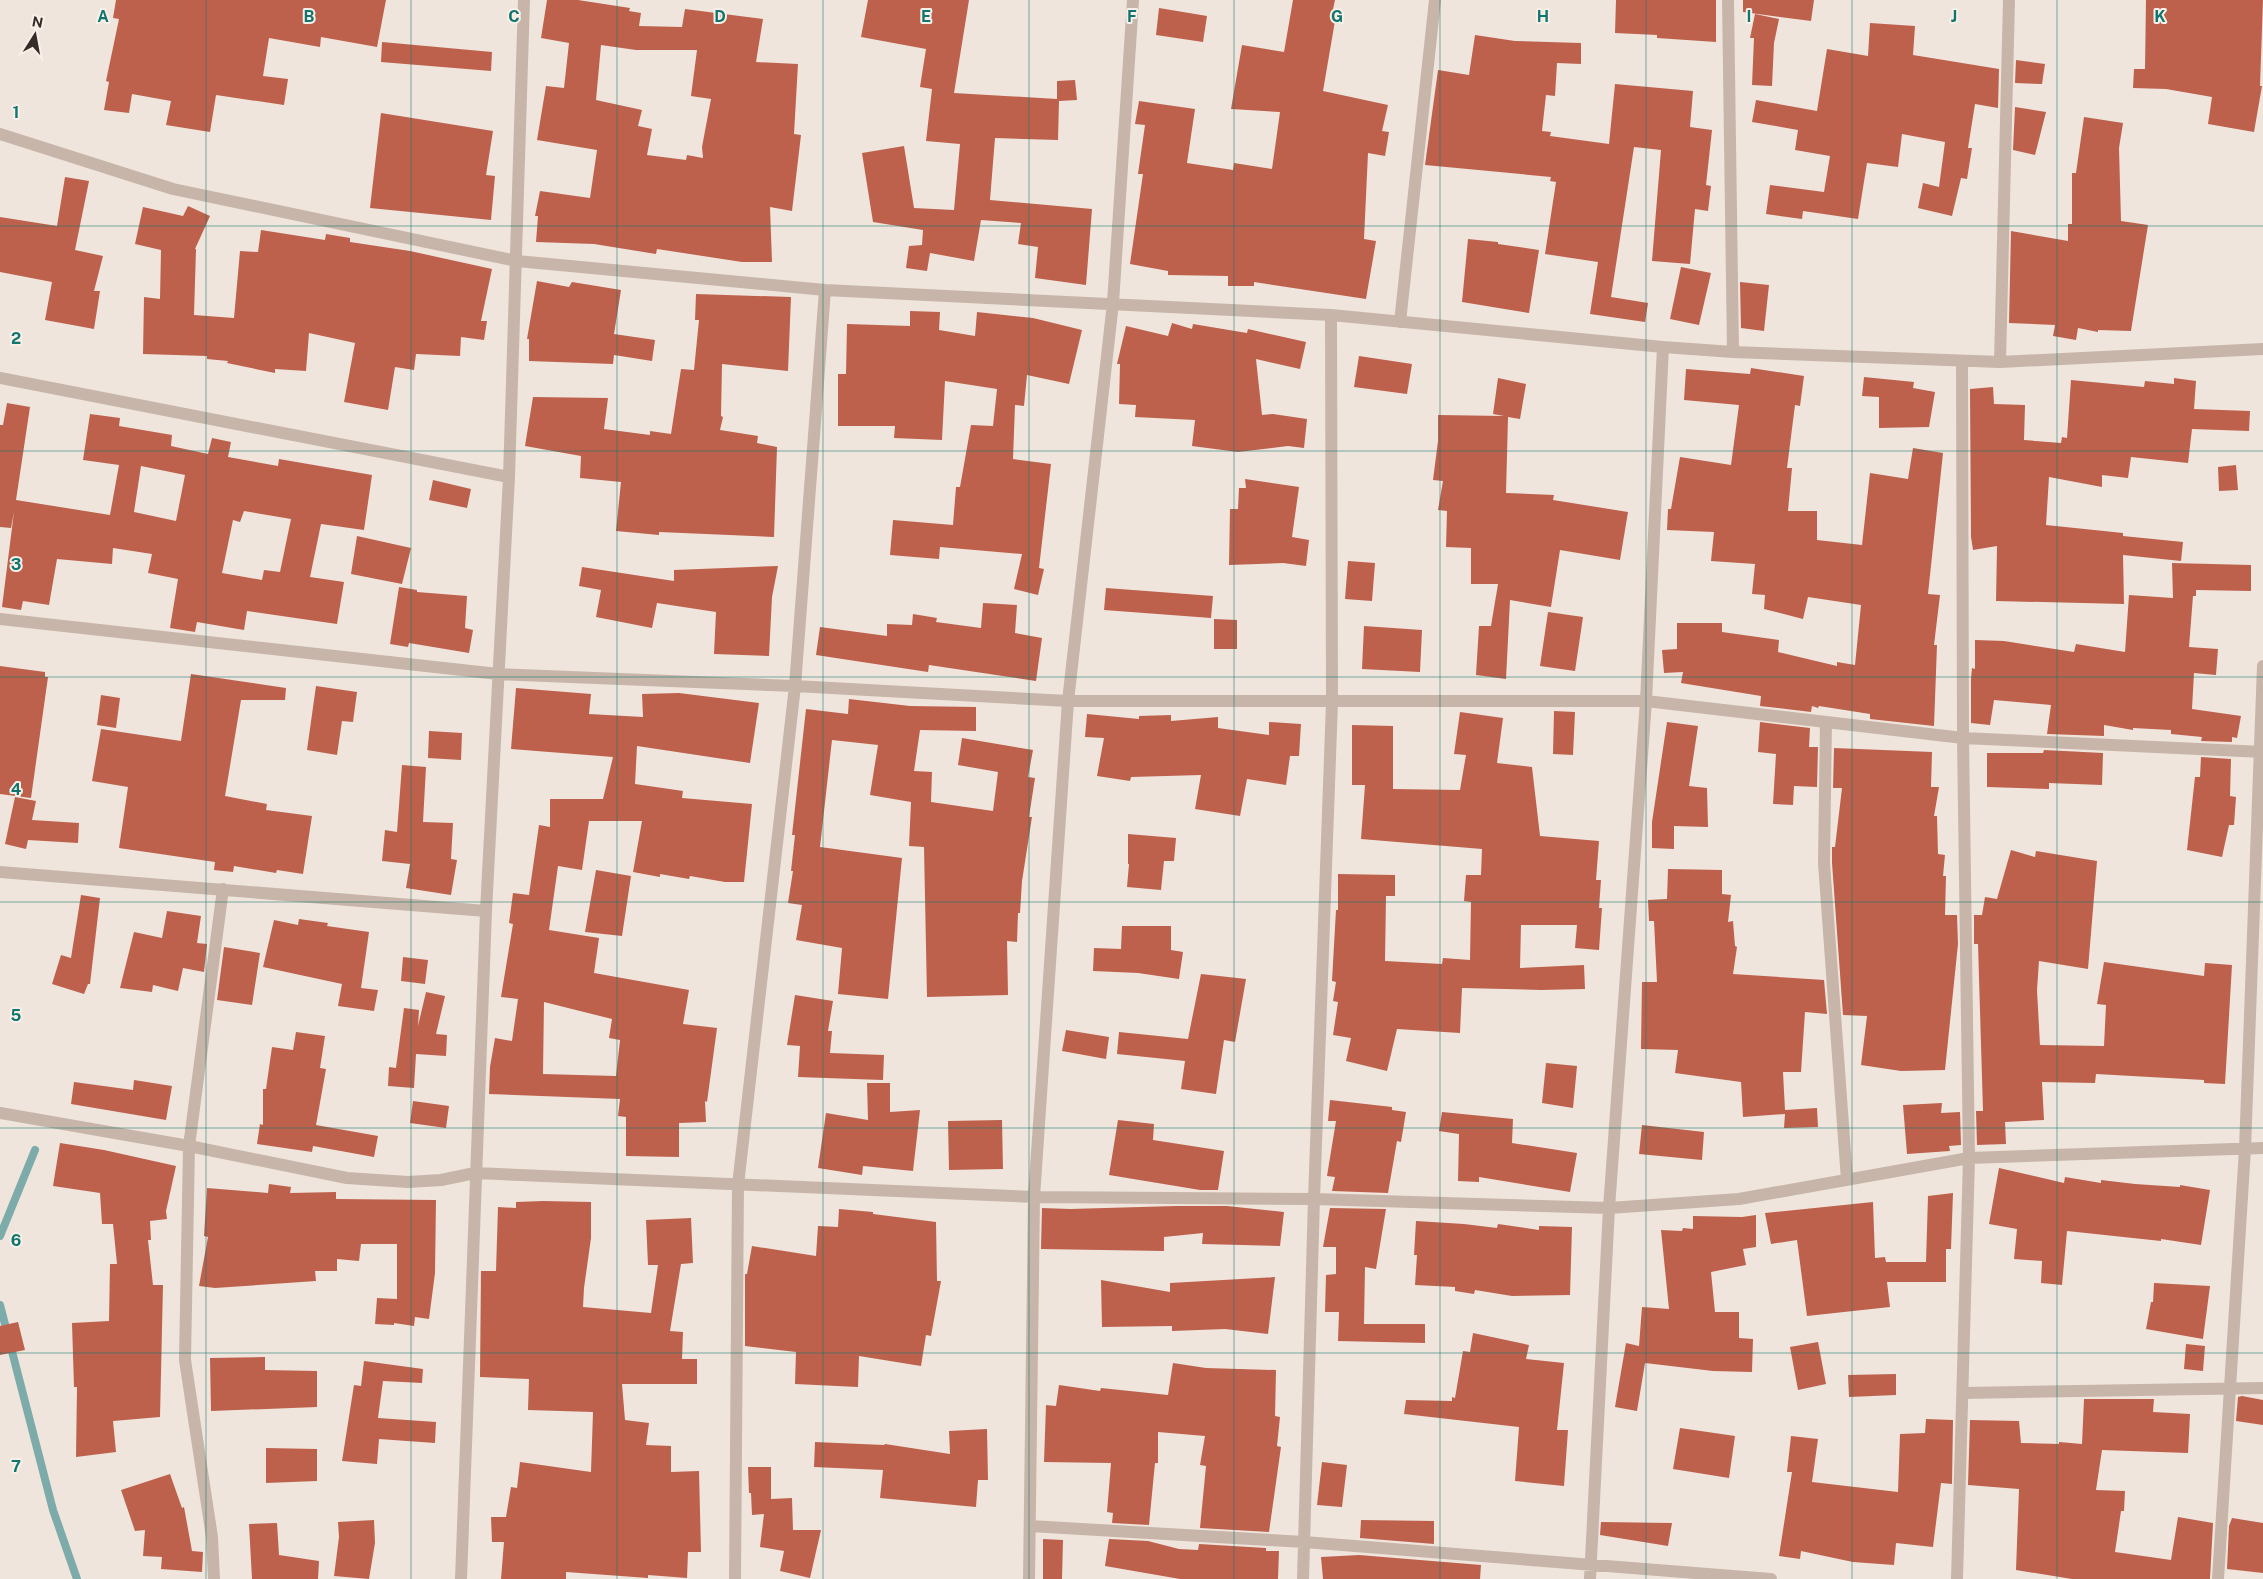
<svg xmlns="http://www.w3.org/2000/svg" width="2263" height="1579" viewBox="0 0 2263 1579" font-family="'Public Sans',sans-serif">
<style>
.lines{fill:none;stroke-linecap:round;stroke-linejoin:round}
.stream{stroke:#7dabaa;stroke-width:8}
.building{fill:#bd614d;fill-rule:evenodd}
.minor{stroke:#c7b5a9;stroke-width:12}
.grid{fill:none;stroke:#0f766e;stroke-width:1;stroke-opacity:0.55}
.grid-label{font-size:16px;text-anchor:middle;font-weight:bold;fill:#0f766e;stroke:#f8f0e8;stroke-width:4;stroke-linejoin:round;paint-order:stroke}
</style>
<rect width="100%" height="100%" fill="#f0e5dc"/>
<g class="lines">
<path class="stream" d="M0,1236L35,1150
M0,1305L53,1510L77,1579"/>
</g>
<path class="building" d="M116,0H386L377,47L321,37L320,47L269,38L263,76L288,79L284,105L216,95L210,132L166,125L171,101L132,94L129,113L104,110L109,82L106,81L119,19L113,18Z
M547,0H578L630,8L629,11L641,13L639,26L682,27L685,9L763,19L756,62L798,64L794,134L801,135L792,211L770,207L772,262H742L657,249L656,254L594,244L536,242L538,216H535L540,191L590,198L597,150L537,140L546,86L564,88L569,43L541,38ZM601,45L636,50H697L691,96L711,99L702,147L703,158L687,155L686,160L647,155L652,129L638,126L642,110L596,100Z
M868,0H969L954,93L1057,99V81L1075,80L1077,100L1059,101L1058,140L995,138L990,200L1092,209L1086,285L1035,278L1038,247L1018,244L1021,223L981,220L974,261L930,253L927,271L906,268L909,246L922,245L923,230L873,222L862,153L904,146L914,208L954,210L960,144L926,141L932,89L920,87L926,49L861,37Z
M1293,0H1335L1332,14L1336,15L1323,91L1388,105L1382,131L1389,132L1385,156L1368,153L1364,239L1376,241L1366,299L1254,282V286H1228V276L1168,275V271L1130,264L1143,174H1138L1145,125L1135,124L1139,101L1195,109L1187,163L1233,170L1234,163L1272,169L1280,112L1231,109L1242,45L1284,52Z
M1616,0H1716V42L1657,38V35L1615,33Z
M1743,0H1814L1811,21L1743,12Z
M2146,0H2263L2260,86H2262L2254,132L2208,124L2212,97L2166,89L2133,88L2134,69H2145Z
M1159,8L1207,16L1203,42L1156,35Z
M1755,14L1779,19L1774,43L1772,86L1752,85L1754,38H1750Z
M1870,23L1915,26L1913,55L1999,69L1998,108L1975,104L1968,148H1972L1967,179L1961,178L1952,216L1918,208L1923,183L1939,187L1945,142L1902,134L1898,167L1867,163L1858,219L1803,211L1802,219L1766,214L1770,185L1824,192L1830,156L1795,150L1798,130L1752,122L1756,100L1817,111L1827,49L1868,56Z
M1475,35L1515,41L1581,43V64L1557,63L1555,96L1546,95L1542,131L1551,132L1550,136L1609,144L1615,84L1693,91L1690,127L1712,130L1706,185L1711,186L1708,211L1695,209L1690,264L1652,261L1661,150L1634,147L1611,297L1648,303L1645,322L1590,314L1598,262L1545,254L1556,182L1550,181L1551,177L1425,165L1438,70L1469,75Z
M382,42L492,52L491,71L381,62Z
M2016,60L2045,64L2042,84L2015,83Z
M2015,107L2046,112L2035,155L2013,150Z
M381,113L493,131L486,175L495,176L491,220L370,208Z
M2084,117L2123,123L2119,148L2121,221L2148,225L2131,331L2098,330V332L2078,328L2076,340L2053,336L2055,325L2009,323L2011,231L2068,241V224H2072V173H2076Z
M65,177L89,181L75,250L103,256L94,291H100L94,329L45,320L52,282L0,272V217L57,226Z
M188,206L210,216L195,249H196L194,315L234,318L240,251L258,252L261,230L325,240L326,234L350,238V242L410,251L492,269L481,321H487L484,340L461,337L460,356L416,354L414,370L395,367L388,410L344,402L355,343L309,333L306,371L275,369V373L227,363L228,361L207,359V356L143,354L144,297L160,299L161,250L135,244L143,207L183,216Z
M1468,239L1498,242V244L1539,250L1529,313L1462,302Z
M1681,267L1711,273L1699,325L1670,319Z
M537,281L569,287L572,282L621,290L614,334L655,340L652,361L614,355L613,364L529,361V339H527Z
M1740,282L1769,285L1764,331L1741,328Z
M696,294L791,297L788,371L722,364L721,416L723,417L720,430L758,436L757,443L777,447L774,537L659,532V535L616,531L621,482L580,478L581,456L525,446L533,397L608,398L604,429L650,435V431L671,434L681,369L694,370L699,320H695Z
M910,311L940,312L939,330L975,336L977,312L1033,318L1082,330L1069,384L1027,375L1024,406L1015,405L1013,459L1051,464L1039,568L1044,569L1038,595L1014,589L1022,554L940,547L939,559L890,555L893,520L953,525L956,487H960L971,425L993,426L997,389L945,381L942,440L894,438L895,426H838V374H846L847,324L910,326Z
M1172,323L1192,329L1193,324L1247,333L1248,329L1306,342L1300,369L1256,359L1262,415L1273,414L1307,419L1304,448L1288,446L1238,452L1192,446L1195,420L1135,417L1136,405L1119,404L1120,364H1117L1126,326L1168,336Z
M1359,356L1412,364L1407,394L1354,387Z
M1751,368L1804,376L1800,406L1795,405L1787,468H1792L1788,511H1817V540L1862,545L1870,473L1908,479L1913,448L1943,453L1928,594L1940,595L1934,645H1937L1934,726L1870,719V714L1819,706L1818,708L1812,706L1811,712L1760,706L1761,696L1681,683L1683,672L1664,673L1662,650L1677,649V623H1722V632L1779,640L1778,652L1837,666V662L1855,665L1861,605L1808,597L1803,619L1764,609L1765,595L1752,594L1755,564L1711,561L1714,532L1667,530L1668,509H1671L1680,457L1731,465L1739,405L1684,400L1686,369L1750,374Z
M1864,377L1914,382L1913,388L1935,392L1929,427L1879,428V397L1862,396Z
M1498,378L1526,384L1520,419L1508,417L1506,493L1554,495L1553,500L1628,512L1620,560L1560,550L1551,607L1510,600L1506,679L1476,675L1479,626H1491L1498,584H1471V548L1446,547L1447,511L1438,510L1443,481L1433,480L1438,441V415L1504,416L1493,414Z
M2174,378L2196,381L2194,409L2250,411L2249,431L2192,429L2188,463L2131,457L2128,478L2102,475V487L2049,477L2046,525L2123,533V536L2183,542L2181,561L2123,555L2124,604L1996,601L1997,546L1973,550L1971,537L1970,389L1993,387L1994,404L2025,405L2024,440L2061,443L2062,437L2067,438L2071,380L2144,387L2145,381L2174,384Z
M7,403L30,407L16,500L110,515L119,465L83,460L90,414L120,418L119,426L172,435L171,446L208,454L212,438L231,442L228,457L278,466L279,459L372,475L364,530L321,524L310,577L344,582L337,624L247,611L244,630L197,622L195,632L170,628L178,579L148,573L152,554L113,548L112,564L57,559L49,605L23,601L21,610L2,607L14,512L11,528L0,527V425H3ZM141,466L185,475L176,521L134,512ZM244,511L291,519L280,572L264,570L262,580L222,573L233,520L240,522Z
M2236,465L2238,490L2219,491L2218,467Z
M1245,479L1299,487L1292,537L1309,540L1306,566L1283,563L1229,565L1230,509H1238L1239,488H1246Z
M433,480L471,489L467,508L429,500Z
M357,536L411,548L402,584L351,574Z
M1348,561L1375,563L1372,601L1345,599Z
M2172,563L2251,565V591L2196,590V596H2193L2189,647L2218,649L2216,675L2194,673L2192,709L2241,716L2237,738L2232,737V742L2201,741L2202,737L2171,734V730L2133,728V730L2104,725V736L2047,734L2051,705L1994,700L1990,725L1971,723V679L1972,668L1975,669V640L2004,641L2074,652L2076,644L2125,652L2129,595L2173,598Z
M778,566L772,597L769,656L714,654L716,612L657,603L652,628L596,617L601,590L579,586L582,567L674,581V570Z
M399,587L417,590V592L467,596L465,628L473,630L469,653L409,643L408,647L390,644Z
M1106,588L1213,596L1211,618L1104,610Z
M983,603L1017,605L1015,633L1042,638L1036,681L929,665L928,672L816,655L820,627L887,636V624L912,625L913,614L937,618L936,622L981,628Z
M1548,612L1583,617L1575,671L1540,666Z
M1214,619L1237,620V649H1214Z
M1364,626L1422,630L1420,672L1362,669Z
M0,666L45,672V677H48L31,798L0,794Z
M191,674L286,688L285,700H241L225,796L267,804L266,810L312,816L303,874L277,870L276,873L234,866L233,872L214,870L215,862L119,848L128,787L92,781L101,729L181,741Z
M316,686L357,692L353,722L342,721L337,755L307,750Z
M516,688L591,694L589,714L643,717L642,694L679,693L759,703L750,763L637,746L635,784L683,791L682,798L752,804L744,882H725L690,876L689,879L660,874V877L633,872L642,821H589L582,870L558,866L549,930L599,938L594,973L689,990L683,1024L717,1028L707,1102L705,1101L706,1122L679,1123V1157L626,1156V1117L618,1116L620,1099L489,1094L490,1067L495,1038L512,1041L518,999L501,997L513,924L509,923L513,893L529,895L539,825L550,827V799H603L613,757L511,749ZM544,1002L612,1019L609,1038L620,1040L616,1076L543,1074Z
M101,695L120,698L116,728L97,725Z
M849,699L910,706L976,707V731L920,730L914,771L932,772L931,802L993,811L998,772L958,765L962,738L1033,750L1028,777L1035,778L1029,817H1032L1022,881L1020,913H1018L1017,942L1007,941L1008,995L927,997L924,847L909,846L911,802L870,795L878,745L832,740L820,847L902,858L888,999L838,994L842,948L796,940L802,905L788,903L793,871H791L795,835H792L806,709L848,714Z
M1554,711L1575,712L1573,755L1553,754Z
M1460,712L1503,718L1497,763L1532,767L1540,836L1599,841L1596,880H1601L1599,908H1602L1599,950L1575,948L1577,925H1521L1520,968L1584,965L1585,989L1541,990L1462,988L1460,1033L1397,1029L1387,1071L1346,1061L1351,1038L1333,1035L1338,1002L1333,1001L1336,982L1332,981L1336,910H1338V874L1395,875V896H1386L1385,961L1442,964L1443,958L1470,960L1471,902L1464,901L1466,875H1481L1482,849L1361,839L1365,785H1352V725L1393,726V789L1460,790L1466,755L1454,754Z
M1087,714L1139,719V716L1171,715V721L1218,717V728L1269,735V722L1301,724L1299,756H1290L1286,785L1247,779L1240,816L1195,809L1201,775L1131,777L1130,781L1097,776L1104,738L1085,737Z
M1667,722L1698,726L1689,786L1707,788L1708,827L1674,826V849L1652,848V822Z
M1760,722L1810,728L1809,747H1818L1817,787L1794,786L1793,805L1773,804L1776,754L1758,752Z
M429,731L462,733L461,760L428,758Z
M1834,748L1932,752L1931,787H1939L1934,816H1937L1938,854L1945,855L1943,876H1946L1945,915H1957L1958,944L1945,1070L1901,1071L1861,1065L1867,1016L1843,1015L1832,863V847H1835L1842,788H1833Z
M2044,750L2103,753L2102,785L2049,783V789L1987,787V753H2043Z
M2201,757L2231,759L2230,796L2236,797L2234,825H2229L2222,857L2187,850L2195,777H2200Z
M402,765L426,767L423,822L453,823L451,859L457,860L451,895L406,888L410,864L382,861L385,830L397,832Z
M15,797L36,801L32,820L79,823L78,843L28,840L26,849L5,844Z
M1128,834L1176,838L1174,861H1164L1161,890L1127,887L1129,864H1128Z
M2011,850L2035,857L2036,851L2097,861L2088,969L2039,961L2037,990L2040,1045L2104,1046L2106,1005L2097,1004L2104,962L2204,976L2205,963L2232,965L2225,1084L2204,1083V1080L2096,1074L2095,1083L2042,1082L2044,1120L2005,1122L2006,1144L1977,1145L1976,1111H1983L1978,944H1974V915H1982L1985,897L1997,899Z
M1668,869L1722,870V894L1731,895L1728,922L1733,921L1735,946L1737,947L1733,974L1824,980L1827,1014L1805,1012L1801,1072H1783L1785,1110L1817,1108L1818,1127L1784,1128L1785,1114L1743,1117L1741,1082L1675,1073L1678,1050L1641,1049L1642,982H1657L1654,921H1649L1648,900L1667,899Z
M596,870L631,876L622,936L585,932Z
M81,895L100,898L90,984H88L84,994L52,984L61,955L71,958Z
M167,911L201,916L197,943L207,944L204,972L183,968L178,991L153,985L152,992L120,988L134,932L162,938Z
M299,919L328,923L327,926L369,932L361,988L378,990L374,1011L338,1006L342,984L263,967L274,920L298,925Z
M1122,926H1171V950L1183,952L1179,979L1138,973L1093,971L1094,948L1121,949Z
M224,947L260,953L252,1005L217,1000Z
M403,957L428,960L425,984L401,981Z
M1201,974L1246,979L1235,1042L1224,1040L1216,1094L1181,1089L1185,1061L1117,1054L1119,1032L1188,1039Z
M426,992L445,996L436,1034L447,1035L446,1056L416,1054L414,1088L388,1086L389,1067L396,1068L404,1008L419,1010L418,1026Z
M795,995L833,1001L828,1031H832L830,1053L884,1055L883,1080L798,1077L800,1046L787,1045Z
M1066,1030L1109,1037L1106,1059L1062,1051Z
M296,1032L325,1036L320,1068L326,1069L316,1125L378,1136L374,1157L313,1146L312,1152L257,1144L260,1124L263,1125V1089H266L272,1047L293,1050Z
M1546,1063L1577,1066L1573,1108L1542,1103Z
M134,1080L172,1086L166,1120L71,1104L74,1082L133,1090Z
M867,1083H890V1112L920,1110L913,1171L863,1166L862,1175L818,1168L826,1113L868,1120Z
M1330,1100L1392,1107V1110L1406,1112L1401,1142L1397,1141L1388,1193L1332,1191L1335,1177L1327,1176L1336,1121H1328Z
M413,1101L449,1106L446,1128L410,1123Z
M1942,1103L1941,1113L1960,1112L1961,1145L1949,1146L1950,1151L1907,1154L1903,1105Z
M1442,1112L1513,1119L1512,1143L1577,1153L1570,1192L1479,1177V1182L1458,1181L1459,1134L1439,1131Z
M1002,1120L1003,1169L949,1170L948,1121Z
M1118,1120L1154,1124L1153,1140L1224,1151L1218,1190H1200L1109,1175Z
M1642,1125L1704,1132L1702,1160L1639,1154Z
M60,1143L104,1150L176,1166L166,1211L167,1219L150,1221L151,1240H148L153,1285H163L160,1417L113,1421L116,1452L76,1457L77,1387H74L72,1323L109,1321L110,1264H117L113,1224H102L100,1193L53,1186Z
M1999,1168L2064,1183L2065,1177L2101,1183V1180L2135,1184L2180,1187V1185L2210,1190L2201,1245L2161,1239V1241L2067,1231L2062,1285L2041,1283L2042,1261L2014,1259L2017,1229L1989,1224Z
M269,1184L291,1187L290,1193L336,1192V1199L436,1200L435,1273L429,1319L415,1317L414,1326L394,1323V1325L375,1324L377,1298L397,1299V1244H361L359,1261L337,1259V1271H315L316,1281L215,1288L199,1286L208,1237L204,1236L207,1188L268,1193Z
M1953,1193L1951,1249H1946V1282H1887L1890,1307L1807,1316L1797,1240L1771,1244L1765,1213L1873,1202L1875,1258L1885,1257L1886,1262H1926L1928,1196Z
M543,1201L591,1202V1238L584,1288L583,1307L651,1313L658,1265H648L646,1220L691,1218L693,1263L681,1264L670,1331L683,1332L682,1359H697V1384H622L625,1420L649,1423L646,1445L671,1446V1472L699,1471L701,1552H688L687,1578L648,1575V1578L566,1572V1579H501L504,1542H492L491,1517H506L511,1487L517,1488L520,1462L591,1472L593,1412L528,1410L529,1379L480,1377L481,1271H496L498,1207L516,1208V1202Z
M1176,1206H1227L1284,1212L1280,1246L1202,1244L1203,1233L1164,1237V1251L1041,1249L1042,1208L1070,1209Z
M1330,1208L1386,1209L1376,1269L1365,1267L1364,1324H1425V1343L1338,1341L1339,1312H1325L1326,1275L1336,1274V1247H1323Z
M839,1209L873,1212V1214L936,1222L937,1281H941L931,1336L926,1335L921,1366L859,1356L858,1387L795,1384L796,1352L745,1346V1274H747L752,1246L816,1256L818,1226L838,1227Z
M1756,1215V1247L1743,1249L1746,1265L1711,1272L1715,1312H1739V1338L1753,1339L1752,1372L1713,1371L1645,1363L1637,1411L1615,1407L1626,1343L1639,1346L1642,1307L1669,1309L1661,1230L1682,1231L1683,1228L1693,1229V1216L1742,1217Z
M1416,1221L1464,1224L1497,1228L1498,1224L1539,1230V1226L1572,1227L1570,1295L1512,1296L1475,1290L1474,1294L1455,1291V1287L1415,1285L1417,1255H1414Z
M1275,1277L1268,1334L1225,1329L1172,1331V1326L1102,1327L1101,1280L1170,1292V1283Z
M2154,1283L2210,1286L2203,1339L2146,1329L2151,1302H2153Z
M18,1322L25,1350L0,1355V1326Z
M1473,1333L1529,1345L1526,1359L1564,1363L1557,1430H1568L1564,1486L1515,1481L1519,1427L1404,1414L1406,1400L1452,1401V1397L1455,1398L1463,1351L1470,1352Z
M1818,1342L1826,1384L1798,1390L1790,1347Z
M2186,1344L2205,1346L2203,1371L2184,1369Z
M265,1357V1370L317,1371V1407L211,1411L210,1358Z
M364,1361L423,1369L422,1383L383,1381L378,1418L436,1422L435,1443L379,1439L377,1464L342,1461L354,1385L361,1386Z
M1173,1363L1206,1368L1276,1370L1275,1416L1280,1417L1277,1446L1281,1447L1269,1532L1200,1528L1206,1466L1200,1465L1205,1436L1158,1432V1463H1155L1149,1525L1112,1523L1113,1513L1107,1512L1111,1463L1044,1462L1046,1405L1056,1406L1059,1385L1100,1391L1101,1388L1168,1395Z
M1896,1374V1395L1849,1397L1848,1375Z
M2242,1396L2263,1400V1425L2236,1421L2238,1397Z
M2084,1399H2154L2153,1412L2190,1414L2188,1453L2102,1450L2096,1490L2125,1491L2124,1511H2121L2115,1552L2171,1560L2178,1517L2213,1523L2210,1579H2072L2016,1570L2019,1489L1968,1485L1970,1420L2019,1421L2021,1443L2059,1444V1442L2082,1444Z
M1926,1419L1953,1420L1952,1484L1941,1483L1933,1547L1896,1543L1894,1565L1853,1562L1801,1551L1800,1559L1779,1556L1792,1472H1787L1791,1436L1818,1439L1812,1482L1898,1492L1900,1434L1925,1433Z
M1680,1428L1735,1436L1729,1478L1673,1469Z
M987,1429L988,1480H978L976,1507L880,1498L883,1470L814,1467L815,1442L884,1445L885,1444L950,1454L949,1431Z
M266,1448L317,1449V1481L266,1483Z
M1322,1462L1347,1465L1342,1507L1317,1505Z
M748,1467H771V1499L792,1498L793,1530H821L810,1578L780,1571L784,1551L760,1547L764,1514L752,1515L751,1493H749Z
M170,1474L182,1508L184,1507L192,1551L203,1552L202,1572L161,1569L162,1557L143,1556L145,1530L135,1531L121,1490Z
M2232,1518L2263,1523V1573L2227,1569L2229,1526Z
M374,1520L375,1543L369,1579L334,1576L339,1537L338,1522Z
M1361,1520L1434,1521V1544L1360,1538Z
M1601,1522L1672,1523L1668,1546L1600,1535Z
M277,1523L279,1555L319,1561L318,1579H252L249,1524Z
M1043,1539L1063,1540L1062,1579H1043Z
M1109,1539L1148,1541L1179,1549L1198,1550L1199,1544L1266,1548V1551H1279L1278,1579H1180L1105,1566Z
M1359,1555L1481,1565L1480,1579H1323L1321,1557Z"/>
<g class="lines">
<path class="minor" d="M1728,0L1733,352
M0,134L173,189L517,261L825,290L1331,315L1663,347L1733,352L2000,362L2263,349
M1400,322L1435,0
M2000,362L2009,0
M0,378L509,477
M0,619L498,674L795,686L1068,701H1646L1963,738L2263,752
M1826,722L1824,863L1847,1180
M0,872L486,911
M0,1113L189,1146L347,1178L408,1182L441,1180L475,1173L1034,1197L1314,1199L1609,1208L1739,1199L1969,1158L2263,1148
M1963,1393L2263,1388
M1030,1526L1304,1542L1771,1579
M214,1579L212,1537L185,1360L189,1146L223,889
M461,1579L486,911L509,477L524,0
M735,1579L738,1185L795,686L825,290
M1029,1579L1034,1197L1068,701L1113,303L1133,0
M1303,1579L1314,1199L1332,702L1331,315
M1590,1579L1609,1208L1646,701L1663,347
M1957,1579L1969,1158L1963,738L1962,361
M2218,1579L2245,1149L2263,666"/>
</g>
<path class="grid" d="M206,0V1579M411,0V1579M617,0V1579M823,0V1579M1029,0V1579M1234,0V1579M1440,0V1579M1646,0V1579M1852,0V1579M2057,0V1579M0,226H2263M0,451H2263M0,677H2263M0,902H2263M0,1128H2263M0,1353H2263"/>
<g class="grid-label">
<text x="103" y="22">A</text>
<text x="309" y="22">B</text>
<text x="514" y="22">C</text>
<text x="720" y="22">D</text>
<text x="926" y="22">E</text>
<text x="1132" y="22">F</text>
<text x="1337" y="22">G</text>
<text x="1543" y="22">H</text>
<text x="1749" y="22">I</text>
<text x="1954" y="22">J</text>
<text x="2160" y="22">K</text>
<text x="16" y="118">1</text>
<text x="16" y="344">2</text>
<text x="16" y="570">3</text>
<text x="16" y="795">4</text>
<text x="16" y="1021">5</text>
<text x="16" y="1246">6</text>
<text x="16" y="1472">7</text>
</g>
<g transform="translate(35 35) rotate(11)" stroke="#f8f0e8" stroke-width="4" paint-order="stroke">
<path d="M0-4L9 19L0 12L-9 19Z" fill="#352b28"/>
<text y="-8" font-size="14" font-weight="bold" text-anchor="middle" fill="#352b28">N</text>
</g>
</svg>
